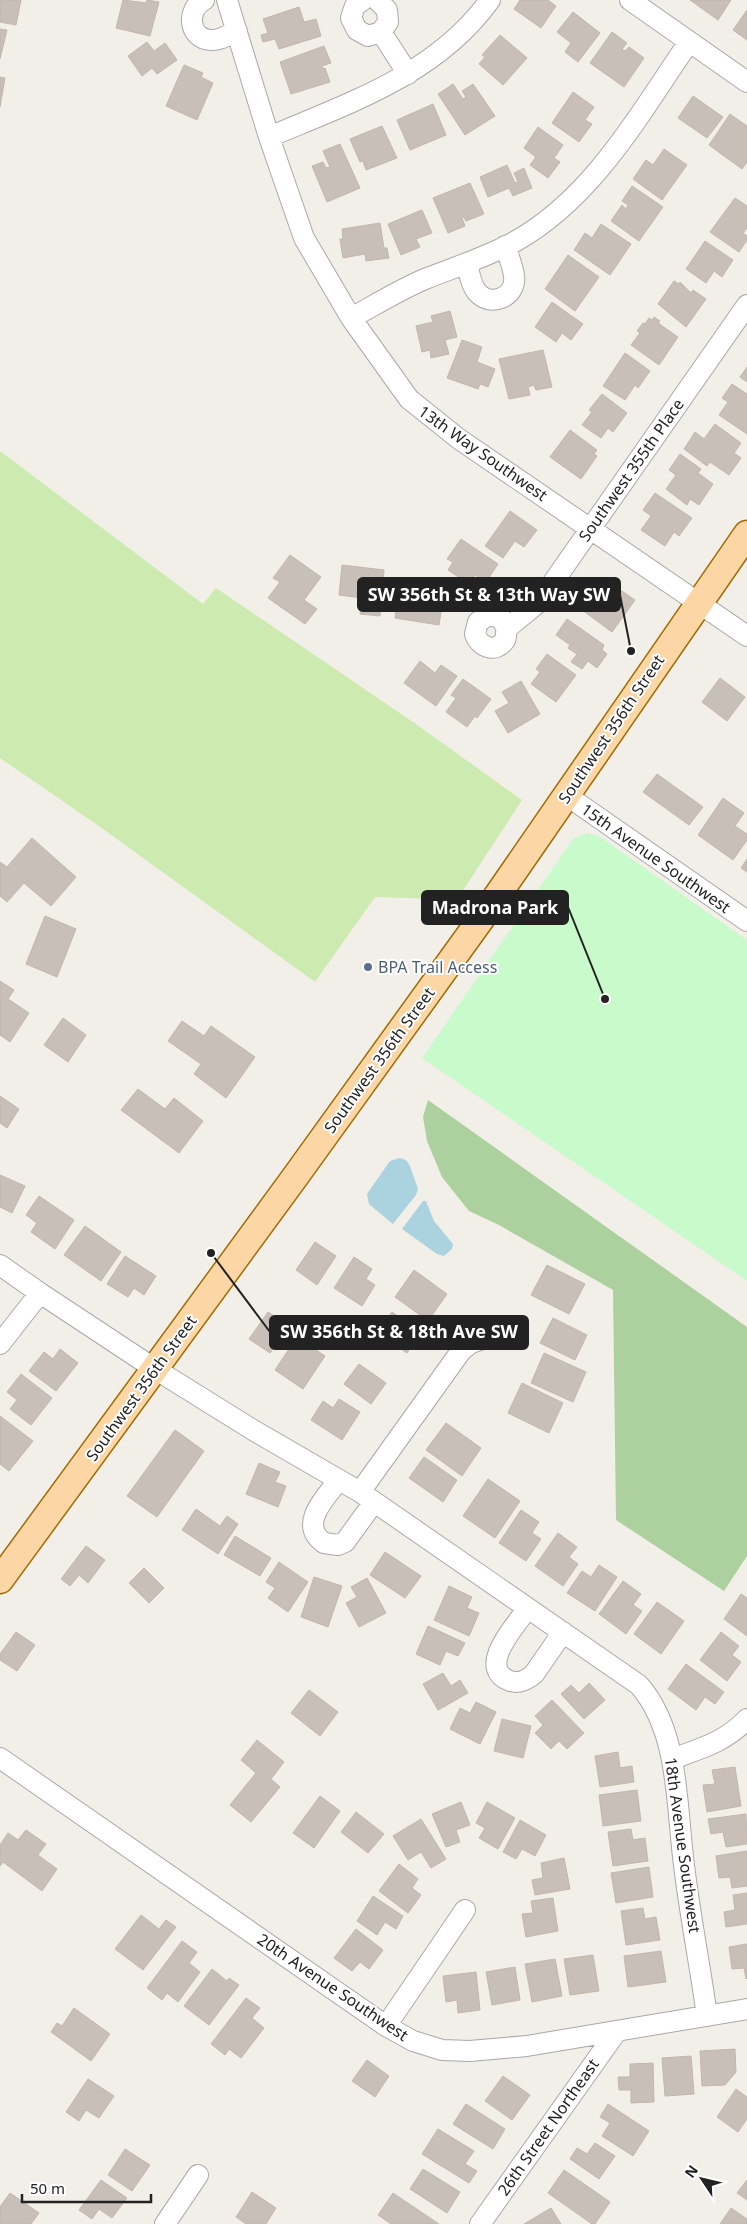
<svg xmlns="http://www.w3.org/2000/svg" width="747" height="2224" viewBox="0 0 747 2224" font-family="'Noto Sans',sans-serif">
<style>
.grass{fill:#cdebb0}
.forest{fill:#add19e}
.park{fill:#c8facc}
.water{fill:#aad3df}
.building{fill:#c7bfb8;stroke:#c4b6ab}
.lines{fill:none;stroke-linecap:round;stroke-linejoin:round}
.minor-casing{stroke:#a9a9a9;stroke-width:22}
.major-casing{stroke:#a06b00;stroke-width:29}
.minor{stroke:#fff;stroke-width:20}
.major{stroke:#fcd6a4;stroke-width:26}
.service-dot{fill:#5c6f8a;stroke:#fff;stroke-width:2}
.labels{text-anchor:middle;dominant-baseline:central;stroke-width:4;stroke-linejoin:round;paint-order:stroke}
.street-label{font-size:16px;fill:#222;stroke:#fff}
.service-label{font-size:16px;fill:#4e5e75;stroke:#fff;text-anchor:start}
.leader{fill:none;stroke:#222;stroke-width:2}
.callout-dot{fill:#222;stroke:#fff;stroke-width:2}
.callout{fill:#222;stroke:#222;stroke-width:2}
.callout-label{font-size:18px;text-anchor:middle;font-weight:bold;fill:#fff}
</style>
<rect width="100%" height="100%" fill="#f2efe9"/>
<path class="grass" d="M0,451L203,604L216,588L413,722L522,800L449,912L438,899L375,897L315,982L96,824L0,758Z"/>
<path class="forest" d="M428,1100L747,1327V1556L724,1591L616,1520L613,1290L499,1225L469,1211L442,1177L427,1141L423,1117Z"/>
<path class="park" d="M586,833L599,836L747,940V1281L422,1058L573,839Z"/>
<path class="water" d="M400,1158L406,1160L410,1166L418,1189L416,1195L393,1224L369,1204L367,1194L390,1161Z
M423,1201H426L434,1221L453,1244L452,1249L444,1256L437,1254L402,1229Z"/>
<path class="building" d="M0,0H21L16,25L0,22Z
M123,0L146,3L147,0L159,2L150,36L116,28Z
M520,0H548L556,6L541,28L514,9Z
M690,0H731L718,20Z
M299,7L304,22L316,19L321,36L279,49L275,39L263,42L261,35L268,33L263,19Z
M747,10V40L733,30Z
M573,12L600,33L578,62L565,52L571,43L557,32Z
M0,29L7,30L0,59Z
M612,32L627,43L622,49L625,51L629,47L644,58L624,87L590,63Z
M500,35L527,58L503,85L479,64L485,57L482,55Z
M147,42L154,51L165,43L177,60L157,74L152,68L142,76L128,56Z
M324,46L331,63L322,66L323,69L325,68L330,82L291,94L280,62Z
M184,65L203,73L201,77L213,83L197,120L166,106Z
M0,77L5,78L0,107Z
M453,84L463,99L466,97L462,91L473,84L495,116L465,135L438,94Z
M573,92L594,107L585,120L592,124L579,142L552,123Z
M693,96L723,117L707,138L678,118Z
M433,104L446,135L410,150L397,120Z
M730,114L747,126V162L742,169L709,145Z
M382,126L397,158L366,170L363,161L360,162L350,139Z
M538,127L563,145L554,158L560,162L548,178L530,165L536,157L524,148Z
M340,144L360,188L327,202L312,166L323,162L326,168L330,167L323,151Z
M664,149L687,165L662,200L633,179L646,160L653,165Z
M507,165L515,183L518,182L514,173L524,168L532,188L513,196L509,188L488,197L480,177Z
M470,183L484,214L466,221L464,217L462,218L465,226L448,233L433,198Z
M632,186L663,207L639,241L611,221L622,205L626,209L628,205L622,201Z
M735,198L747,206V228L743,233L747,236V240L739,252L710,232Z
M422,210L432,233L416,239L420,247L401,255L388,224Z
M380,223L384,248H387L389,258L366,261L365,254L343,258L340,239H343L342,229Z
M601,224L631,244L610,275L574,250L585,233L592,238Z
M705,241L733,260L722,277L714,271L706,283L686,269Z
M568,255L599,277L575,311L545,289Z
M674,281L679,284L680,282L691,293L693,290L706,299L686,327L658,304Z
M552,302L583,324L571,340L562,333L556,342L535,327Z
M450,311L457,337L445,340L449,354L431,358L430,350L422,352L416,326L433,322L431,316Z
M654,317L660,321L658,323L678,337L659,365L631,345L640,333L637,331L643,323L645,324L649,318L652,320Z
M462,340L482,347L477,362L495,369L488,387L480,384L478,389L447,378Z
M543,350L552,387L536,390L534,385L528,387L530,395L509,399L499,359Z
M625,353L650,371L638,388L635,385L625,400L603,386Z
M747,367V382L740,377Z
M732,384L747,394V434L719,415L728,402L722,398Z
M602,394L627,413L613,432L608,428L601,438L582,425L592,412L589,410Z
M715,424L741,443L734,453L741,458L729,475L710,462L707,466L684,449L695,432L704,439Z
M570,430L597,450L594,454L597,456L581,479L550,457Z
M680,454L701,469L698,473L713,484L699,505L690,499L687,505L666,489L676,475L669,470Z
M655,493L692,518L679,536L674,532L665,546L641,530L651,516L643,510Z
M510,511L537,530L524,547L515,541L503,558L485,546Z
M461,539L498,564L486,582L475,575L469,584L448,570L453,562L447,559Z
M290,555L321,577L304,600L317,609L305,624L268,598L280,582L273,578Z
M342,565L384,570L380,616L360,614L362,598L339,595Z
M603,578L635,600L612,632L578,607L588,592L598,599L601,595L594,591Z
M400,580L439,586L438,599L429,598V603L442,606L439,625L395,618Z
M567,619L604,645L602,650L607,654L597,668L588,661L582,669L571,662L577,654L568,648L570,645L556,635Z
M547,654L576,675L556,702L531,684L540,672L536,669Z
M420,661L435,673L441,665L457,676L436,706L404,683Z
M720,678L745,697L727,721L702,702Z
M463,679L491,699L477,718L475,716L467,727L446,712L456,698L451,695Z
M521,681L540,714L508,733L495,711L509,703L502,692Z
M657,774L703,807L689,825L643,792Z
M723,798L744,813L735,826L747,834V840L733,860L698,835Z
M32,838L76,877L51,906L24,883L7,902L0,896V862L7,867Z
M747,859V872L741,868Z
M45,916L76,929L57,977L26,964Z
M0,981L14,990L8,999L29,1013L10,1042L0,1035Z
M63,1018L86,1035L68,1062L44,1045Z
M182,1021L204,1036L211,1026L255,1057L226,1098L194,1074L201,1064L168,1041Z
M138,1089L165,1109L174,1098L203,1121L179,1153L121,1110Z
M0,1096L19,1109L7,1128L0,1123Z
M0,1175L25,1186L12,1213L0,1207Z
M39,1196L74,1220L55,1249L31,1232L37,1223L26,1215Z
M85,1226L121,1252L101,1281L64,1255Z
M315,1242L336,1256L317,1285L296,1270Z
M125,1256L156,1276L144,1295L134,1288L128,1297L107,1284Z
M354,1257L372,1269L366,1279L375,1285L362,1306L334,1288Z
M547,1265L585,1284L569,1314L531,1295Z
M414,1270L447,1294L428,1321L395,1297Z
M268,1312L289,1326L270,1353L249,1339Z
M392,1312L421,1332L407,1353L378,1333Z
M553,1318L587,1335L575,1360L540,1343Z
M297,1337L325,1356L303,1389L275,1370Z
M60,1349L78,1363L56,1391L29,1371L44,1352L53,1359Z
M544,1353L586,1372L573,1402L531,1383Z
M359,1364L386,1383L371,1404L344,1384Z
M21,1374L52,1398L31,1425L10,1409L17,1400L7,1392Z
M522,1383L563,1403L549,1433L508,1413Z
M339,1399L360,1412L342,1440L311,1420L323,1401L333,1408Z
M0,1416L33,1441L9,1471L0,1464Z
M446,1423L481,1448L462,1476L426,1450Z
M175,1430L204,1451L157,1517L127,1496Z
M424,1457L457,1480L443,1502L409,1478Z
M259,1463L280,1472L275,1482L286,1486L278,1507L246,1494Z
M488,1479L520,1501L495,1538L463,1516Z
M196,1509L220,1526L227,1516L238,1524L218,1554L182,1530Z
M521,1510L539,1522L532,1533L541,1539L526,1561L499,1543Z
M558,1533L577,1547L569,1557L578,1564L563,1586L535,1566Z
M235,1536L271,1558L260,1576L224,1555Z
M86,1546L105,1560L88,1583L79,1575L70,1586L61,1579Z
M385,1552L421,1576L405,1598L370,1575Z
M279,1562L308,1582L288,1612L268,1598L275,1588L266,1582Z
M599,1565L617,1577L595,1611L567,1593L582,1571L591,1577Z
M144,1568L164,1588L149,1603L129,1583Z
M314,1577L342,1586L328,1627L301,1617Z
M367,1578L386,1613L359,1627L346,1603L357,1597L351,1587Z
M623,1581L641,1594L633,1605L642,1611L626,1634L599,1614Z
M449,1586L472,1597L467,1608L479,1613L469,1636L434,1620Z
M741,1594L747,1598V1636L724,1619Z
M657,1602L684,1621L661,1654L634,1634Z
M428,1626L465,1643L458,1656L446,1651L440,1665L416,1654Z
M16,1632L35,1645L17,1671L0,1660V1654Z
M721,1632L739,1646L732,1655L741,1662L727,1681L700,1660Z
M686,1664L724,1692L715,1704L705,1697L696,1710L668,1689Z
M443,1673L451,1686L460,1680L468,1693L438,1710L423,1684Z
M589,1683L605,1700L584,1719L561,1694L571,1685L579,1693Z
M309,1690L338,1712L320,1736L291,1713Z
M552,1700L584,1733L567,1749L559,1741L551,1749L535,1733L543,1725L535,1716Z
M476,1702L496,1712L480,1744L450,1729L460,1708L470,1713Z
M502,1719L531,1726L523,1758L494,1751Z
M257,1740L284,1762L271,1779L280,1787L251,1822L230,1805L256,1773L241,1760Z
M618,1752L620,1768L632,1766L634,1782L600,1787L595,1756Z
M735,1767L741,1806L707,1812L703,1785L715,1784L712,1770Z
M637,1790L641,1821L603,1826L599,1795Z
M320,1796L340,1811L314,1848L293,1833Z
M461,1802L470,1825L456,1830L460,1842L446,1847L432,1814Z
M487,1802L515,1818L498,1849L479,1838L485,1828L476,1823Z
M356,1812L384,1834L368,1853L341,1832Z
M746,1814L747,1844L726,1847L723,1832L711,1834L708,1819Z
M421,1819L446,1859L431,1868L421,1852L408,1860L393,1836Z
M520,1820L546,1835L535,1856L522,1849L516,1859L503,1852Z
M631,1829L633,1840L645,1838L648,1861L613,1866L608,1832Z
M26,1830L46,1844L38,1855L57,1869L42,1891L3,1862L0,1866V1845L8,1833L18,1840Z
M747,1851V1886L732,1888L730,1877L719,1878L716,1856Z
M564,1858L570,1889L535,1895L532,1880L543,1878L541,1863Z
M399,1864L418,1879L412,1888L421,1895L408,1913L379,1891Z
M649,1867L653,1897L616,1903L611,1873Z
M747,1893V1924L726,1927L724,1912L735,1910L733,1895Z
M373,1896L403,1916L396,1929L385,1922L377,1935L357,1921Z
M553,1898L558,1931L526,1937L522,1914L533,1913L531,1901Z
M643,1908L645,1919L656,1917L660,1940L626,1945L621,1911Z
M141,1915L159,1929L166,1920L176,1927L143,1970L115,1949Z
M356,1929L383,1950L369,1969L360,1962L352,1971L334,1958Z
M182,1941L197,1952L189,1963L200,1972L178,2002L167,1993L162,2000L147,1988Z
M747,1944V1978L746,1979L744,1968L732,1969L729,1947Z
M661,1951L666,1982L628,1987L624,1956Z
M593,1955L599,1991L570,1995L564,1959Z
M555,1959L562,1996L532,2002L525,1964Z
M515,1967L520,2000L492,2005L486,1972Z
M212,1969L227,1981L229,1978L239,1985L209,2025L184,2006Z
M476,1972L480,2010L458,2013L457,2000L446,2002L443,1976Z
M246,1998L260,2008L252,2018L264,2028L241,2058L229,2049L225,2055L211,2044Z
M74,2008L110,2034L91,2061L51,2032L57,2023L62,2026Z
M735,2049L736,2072L725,2085L702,2086L700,2051Z
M691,2056L694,2094L665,2096L662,2058Z
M367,2060L389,2076L375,2097L352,2081Z
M653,2063L654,2102L631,2103V2090H619L618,2077H630V2064Z
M503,2076L530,2095L512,2120L485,2101Z
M88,2079L114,2096L99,2118L86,2110L79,2121L66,2112Z
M736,2089L747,2097V2119L738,2132L717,2117Z
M466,2104L505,2129L493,2149L453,2124Z
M608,2104L649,2131L633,2156L602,2136L610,2123L600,2117Z
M438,2129L474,2151L465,2164L477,2171L469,2183L422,2154Z
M595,2143L615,2156L599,2179L570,2159L577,2148L587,2154Z
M125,2149L150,2165L132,2191L108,2175Z
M423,2169L460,2192L447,2213L410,2189Z
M564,2170L610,2202L595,2224H592L548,2193Z
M101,2180L127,2198L112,2218L99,2209L92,2219L79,2210Z
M747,2180V2200L737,2193Z
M252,2192L276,2208L266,2224H246L236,2217Z
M10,2193L39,2213L31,2224H0V2207Z
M393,2193L439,2224H391L378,2215Z
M551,2208L561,2224H524Z
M731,2208L747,2219V2224H720Z"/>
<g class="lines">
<g class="minor-casing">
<path id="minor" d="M204,0C186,9 188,39 211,40C220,41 229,34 237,31
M227,0L269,137L304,238L351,318L409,399L459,439L747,636
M363,0L355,6L351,18L357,30L368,36L381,32L388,22L387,10L377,0
M630,0L747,82
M381,32L408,74
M269,137C349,103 437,74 490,0
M467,263C469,272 471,285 477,292C490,308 517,297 514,276C513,266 508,255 505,246
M351,318C375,305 399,290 425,279C455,267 487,257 516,241C594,197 640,113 689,42
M507,629L501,618L489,615L478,622L475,634C479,647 496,654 505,640C507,637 505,632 507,629C509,626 536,605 540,601L747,305
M566,795L747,921
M0,1265L40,1293L155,1369L253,1430L360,1492L639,1685C680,1732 676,1806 684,1865C690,1916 700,1965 707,2016
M0,1344L40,1293
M339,1480C325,1498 298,1524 324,1543L338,1545L345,1542L374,1502
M360,1492L461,1351L471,1343L483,1339
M528,1608C517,1624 475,1668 510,1681C520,1684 527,1680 534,1674L563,1632
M0,1758L386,2026L413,2041L442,2050L470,2051L527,2046L747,2009
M672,1759C702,1748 725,1742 747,1719
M386,2026L465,1910
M165,2224L198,2175
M480,2224L617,2031"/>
</g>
<g class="major-casing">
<path id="major" d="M0,1580L295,1177L481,919L747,534"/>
</g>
<use href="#minor" class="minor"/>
<use href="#major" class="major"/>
</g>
<circle class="service-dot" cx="368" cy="967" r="5"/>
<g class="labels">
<g class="street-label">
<text transform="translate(483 453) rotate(35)">13th Way Southwest</text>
<text transform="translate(631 470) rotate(-55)">Southwest 355th Place</text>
<text transform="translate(611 729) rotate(-56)">Southwest 356th Street</text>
<text transform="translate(656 858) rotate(35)">15th Avenue Southwest</text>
<text transform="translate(379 1060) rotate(-54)">Southwest 356th Street</text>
<text transform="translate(141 1388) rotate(-54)">Southwest 356th Street</text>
<text transform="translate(683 1845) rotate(82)">18th Avenue Southwest</text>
<text transform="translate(333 1987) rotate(34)">20th Avenue Southwest</text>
<text transform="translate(548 2127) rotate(-55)">26th Street Northeast</text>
</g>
<g class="service-label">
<text x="378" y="967">BPA Trail Access</text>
</g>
</g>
<path class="leader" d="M631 651L620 595M605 999L568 907M211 1253L270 1332"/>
<g class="callout-dot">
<circle cx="631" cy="651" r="5"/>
<circle cx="605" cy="999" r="5"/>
<circle cx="211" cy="1253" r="5"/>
</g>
<g class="callout">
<rect x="358" y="578" width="262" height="33" rx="5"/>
<rect x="422" y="891" width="146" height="33" rx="5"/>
<rect x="270" y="1316" width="258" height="33" rx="5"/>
</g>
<g class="callout-label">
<text x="489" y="601">SW 356th St &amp; 13th Way SW</text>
<text x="495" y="914">Madrona Park</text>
<text x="399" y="1338">SW 356th St &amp; 18th Ave SW</text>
</g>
<g transform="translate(702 2179) rotate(305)" stroke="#ffffff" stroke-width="4" paint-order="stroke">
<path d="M0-4L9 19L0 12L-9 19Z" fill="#222222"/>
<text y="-8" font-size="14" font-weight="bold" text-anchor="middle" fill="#222222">N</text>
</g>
<path d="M22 2194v8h129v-8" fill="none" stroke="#222222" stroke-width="2.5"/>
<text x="30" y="2194" font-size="15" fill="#222222" stroke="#ffffff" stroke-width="4" paint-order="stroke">50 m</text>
</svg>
